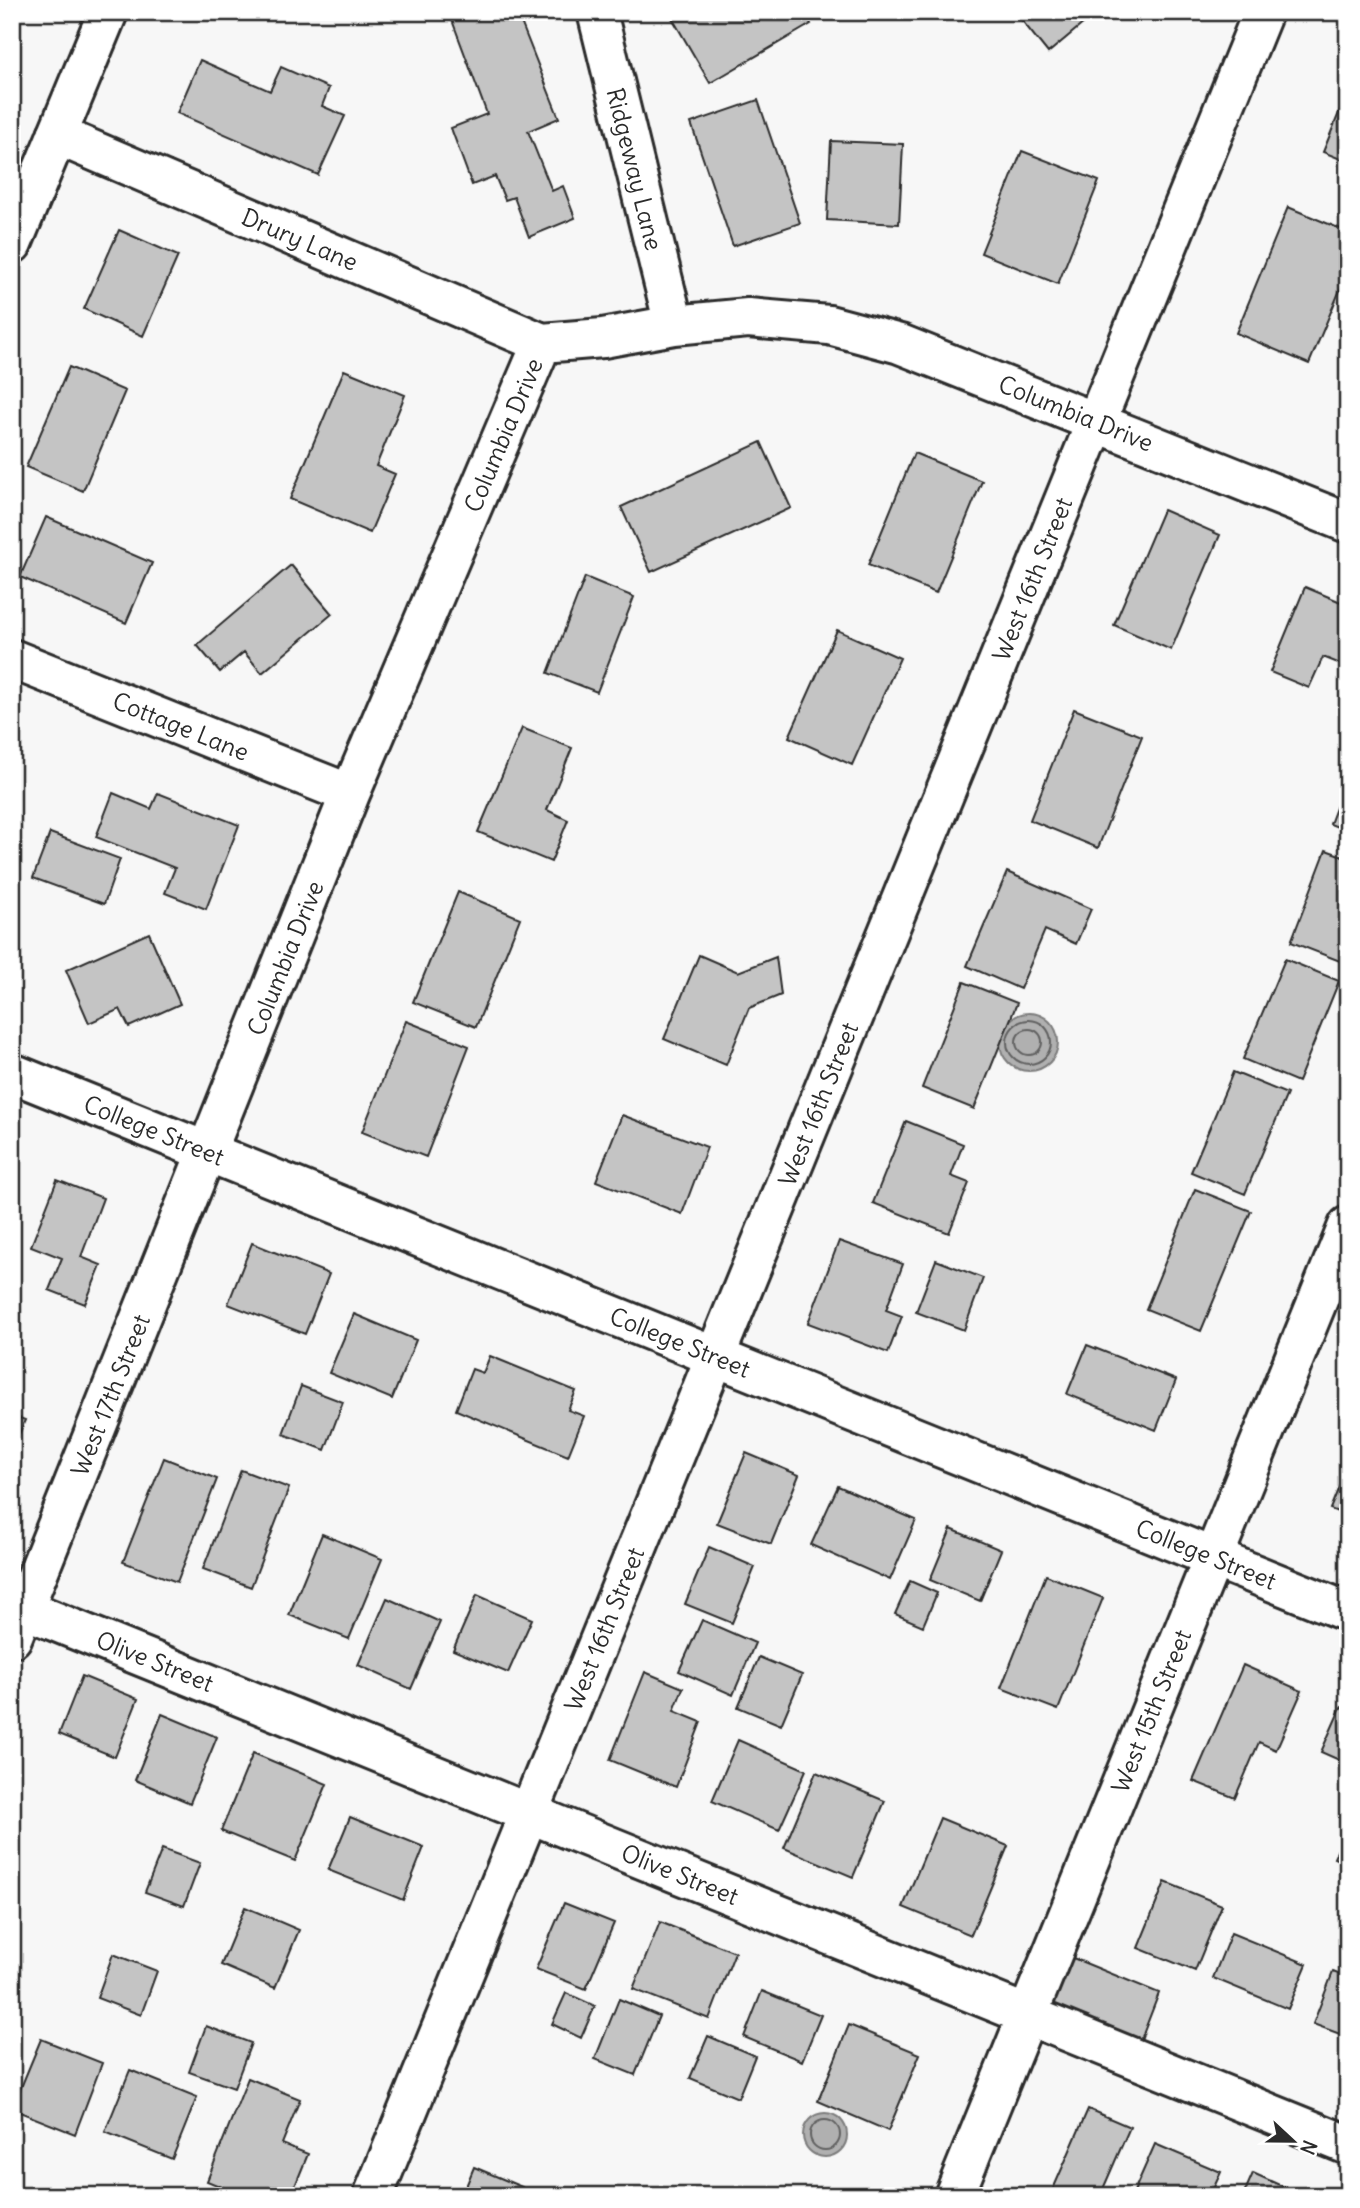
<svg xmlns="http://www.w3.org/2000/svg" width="1360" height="2208" viewBox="0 0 1360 2208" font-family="Delius,sans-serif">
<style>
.water{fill:#b0b0b0;stroke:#7b7b7b;stroke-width:2}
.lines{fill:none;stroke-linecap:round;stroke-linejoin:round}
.shore{stroke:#606060;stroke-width:2}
.building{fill:#c4c4c4;stroke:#2b2b2b;stroke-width:2}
.minor-casing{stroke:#2b2b2b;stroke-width:44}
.tertiary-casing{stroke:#2b2b2b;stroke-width:44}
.secondary-casing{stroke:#2b2b2b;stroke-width:44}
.minor{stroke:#fff;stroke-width:38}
.tertiary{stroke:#fff;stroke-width:38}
.secondary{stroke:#fff;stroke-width:38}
.labels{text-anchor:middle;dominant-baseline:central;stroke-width:5;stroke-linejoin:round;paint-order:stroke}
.street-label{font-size:24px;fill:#2b2b2b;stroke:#fff}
</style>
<rect width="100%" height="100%" fill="#f7f7f7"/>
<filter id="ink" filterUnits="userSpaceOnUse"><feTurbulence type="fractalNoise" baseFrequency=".0143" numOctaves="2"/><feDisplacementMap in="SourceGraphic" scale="14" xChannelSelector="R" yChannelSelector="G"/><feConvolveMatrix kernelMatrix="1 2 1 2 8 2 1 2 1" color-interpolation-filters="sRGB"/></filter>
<g filter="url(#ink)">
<path class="water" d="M1000 1042a29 29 0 1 1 58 0a29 29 0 1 1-58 0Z
M803 2135a22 22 0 1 1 44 0a22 22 0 1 1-44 0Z"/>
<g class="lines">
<path class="shore" d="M1007 1042a22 22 0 1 1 44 0a22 22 0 1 1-44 0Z
M1016 1042a13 13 0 1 1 26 0a13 13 0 1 1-26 0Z
M810 2135a15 15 0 1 1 30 0a15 15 0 1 1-30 0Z"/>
</g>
<path class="building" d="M449,12H517L559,118L528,131L552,191L563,186L575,218L529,237L514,197L505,200L495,176L472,185L451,128L487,114Z
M678,12H803L811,24L710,83L671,16Z
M1015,12H1097L1048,53Z
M200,60L270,91L281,67L329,88L322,106L345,116L318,175L177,113Z
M1348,91V162L1323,152Z
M758,100L800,223L733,246L691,123Z
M831,141L903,144L899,224L827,220Z
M1022,151L1099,181L1058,284L981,253Z
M1288,207L1348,232V271L1309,364L1236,333Z
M119,230L178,256L143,336L84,309Z
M69,367L125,391L83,491L26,467Z
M344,370L405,395L376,466L395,474L370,533L290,499Z
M761,442L791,508L651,572L621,507Z
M914,453L982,481L936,593L868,565Z
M1163,510L1220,535L1171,650L1114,625Z
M46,517L152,563L126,623L20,577Z
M291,565L332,614L262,673L244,652L220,672L197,645Z
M585,577L634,597L597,692L548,673Z
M1305,587L1348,605V667L1323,657L1309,688L1270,672Z
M837,630L900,658L852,765L789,737Z
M1074,709L1142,736L1098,848L1030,820Z
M522,728L572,748L547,810L568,820L551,862L478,832Z
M1348,776V831L1330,824Z
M113,793L151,809L158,793L239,825L206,909L165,893L175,868L96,837Z
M50,833L120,859L104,904L33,878Z
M1326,850L1348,858V956L1345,963L1291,942Z
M1007,872L1091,909L1076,944L1045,930L1020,989L967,966Z
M458,892L520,918L476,1027L413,1002Z
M149,933L180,1004L129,1027L120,1009L89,1023L66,970Z
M699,955L738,972L776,957L781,995L749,1008L726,1065L664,1039Z
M1285,959L1339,981L1298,1082L1243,1059Z
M964,982L1017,1003L974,1109L922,1088Z
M406,1021L469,1046L426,1157L362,1132Z
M1233,1072L1287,1094L1245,1194L1191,1172Z
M622,1115L707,1147L682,1214L596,1181Z
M906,1121L963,1144L951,1176L969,1183L949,1233L873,1203Z
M57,1180L103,1198L81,1257L101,1265L85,1304L49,1290L62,1258L31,1246Z
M1195,1189L1251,1211L1201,1331L1146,1309Z
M839,1241L903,1264L886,1310L902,1316L888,1353L808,1323Z
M252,1243L329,1274L305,1334L228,1304Z
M936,1260L983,1278L964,1330L916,1312Z
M354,1314L416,1340L392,1399L329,1373Z
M1087,1345L1176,1380L1156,1430L1067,1394Z
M490,1356L576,1391L568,1410L584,1416L568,1456L456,1410L472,1369L483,1373Z
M301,1386L343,1402L325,1450L283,1434Z
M12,1415L25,1420L12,1451Z
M746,1453L799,1475L771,1544L717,1523Z
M164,1458L217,1479L177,1582L123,1562Z
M1348,1465V1516L1330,1509Z
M241,1470L289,1488L251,1587L203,1569Z
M838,1486L916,1520L890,1580L811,1545Z
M951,1529L1001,1550L980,1601L930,1580Z
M322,1534L382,1559L349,1639L289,1615Z
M709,1547L755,1567L732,1623L685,1604Z
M1046,1575L1103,1598L1058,1710L1001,1688Z
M910,1581L937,1593L923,1626L895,1614Z
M477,1595L532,1619L508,1673L453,1650Z
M387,1598L440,1622L411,1689L358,1665Z
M702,1620L755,1643L733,1695L679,1671Z
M759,1657L802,1675L781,1725L738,1707Z
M1243,1665L1302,1691L1276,1750L1259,1742L1235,1798L1193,1781Z
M645,1672L683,1688L674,1711L701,1722L676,1787L610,1760Z
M82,1676L138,1699L115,1757L59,1734Z
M1341,1707L1348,1710V1764L1321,1752Z
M162,1714L217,1737L190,1803L135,1780Z
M738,1740L806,1770L779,1830L712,1801Z
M253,1753L327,1784L295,1861L221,1831Z
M816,1772L885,1801L853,1877L784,1848Z
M350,1817L424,1847L403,1900L328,1870Z
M940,1818L1008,1846L971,1935L903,1907Z
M1346,1831L1348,1832V1864L1334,1858Z
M162,1849L200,1863L184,1906L145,1892Z
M1165,1882L1222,1905L1195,1971L1138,1948Z
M564,1903L614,1923L586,1989L536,1969Z
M245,1907L299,1930L275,1988L221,1965Z
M660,1922L735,1952L709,2019L633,1989Z
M1231,1933L1307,1964L1288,2009L1213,1978Z
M113,1954L157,1971L141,2015L97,1998Z
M1068,1956L1159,1993L1140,2042L1049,2006Z
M1333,1972L1348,1978V2037L1313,2024Z
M762,1991L821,2015L802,2061L744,2037Z
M566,1993L595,2006L581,2038L552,2024Z
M619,1999L659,2016L635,2075L595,2059Z
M849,2025L920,2054L888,2131L818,2101Z
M206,2026L251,2043L234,2088L189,2072Z
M708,2036L755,2056L738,2098L690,2078Z
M41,2039L102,2063L75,2134L12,2109Z
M130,2070L197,2097L172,2159L105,2132Z
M248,2078L300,2099L282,2144L308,2154L291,2196H244L207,2181Z
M1088,2109L1130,2127L1100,2196H1050Z
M1155,2144L1221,2172L1210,2196H1132Z
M474,2167L522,2187L518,2196H462Z
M1253,2173L1304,2196H1243Z"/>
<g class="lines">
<g class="minor-casing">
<path id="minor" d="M597,12L674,325
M57,135L542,343
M12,659L350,794
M12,1604L1348,2145
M12,1638L350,794L542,343L603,338L674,325L748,318L829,325L900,344L1348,523
M373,2196L1263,12
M954,2196L1348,1226"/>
</g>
<g class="tertiary-casing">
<path id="tertiary" d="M12,1073L1348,1612"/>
</g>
<g class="secondary-casing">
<path id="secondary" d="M12,244L108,12"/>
</g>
<use href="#minor" class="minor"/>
<use href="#tertiary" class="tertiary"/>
<use href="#secondary" class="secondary"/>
</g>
</g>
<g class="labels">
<g class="street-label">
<text transform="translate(635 169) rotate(76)">Ridgeway Lane</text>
<text transform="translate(300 239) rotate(23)">Drury Lane</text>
<text transform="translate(1076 413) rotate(22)">Columbia Drive</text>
<text transform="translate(503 435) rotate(-67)">Columbia Drive</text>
<text transform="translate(1032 579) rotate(-68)">West 16th Street</text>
<text transform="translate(181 726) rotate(22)">Cottage Lane</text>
<text transform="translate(285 958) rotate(-68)">Columbia Drive</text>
<text transform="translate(818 1104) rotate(-68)">West 16th Street</text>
<text transform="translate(154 1130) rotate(22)">College Street</text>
<text transform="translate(680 1342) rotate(22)">College Street</text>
<text transform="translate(110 1395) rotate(-68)">West 17th Street</text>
<text transform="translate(1206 1554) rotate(22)">College Street</text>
<text transform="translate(604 1629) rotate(-68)">West 16th Street</text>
<text transform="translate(155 1661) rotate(22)">Olive Street</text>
<text transform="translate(1151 1711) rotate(-68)">West 15th Street</text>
<text transform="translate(680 1874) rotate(22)">Olive Street</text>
</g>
</g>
<rect width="1360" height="2208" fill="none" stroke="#fff" stroke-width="42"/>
<rect x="21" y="21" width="1318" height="2166" fill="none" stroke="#2b2b2b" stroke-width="2.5" filter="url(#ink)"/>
<g transform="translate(1293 2141) rotate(112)" stroke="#ffffff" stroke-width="5" paint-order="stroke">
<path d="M0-5L12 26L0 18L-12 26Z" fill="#2b2b2b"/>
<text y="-10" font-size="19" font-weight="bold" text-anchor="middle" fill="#2b2b2b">N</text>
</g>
</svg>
